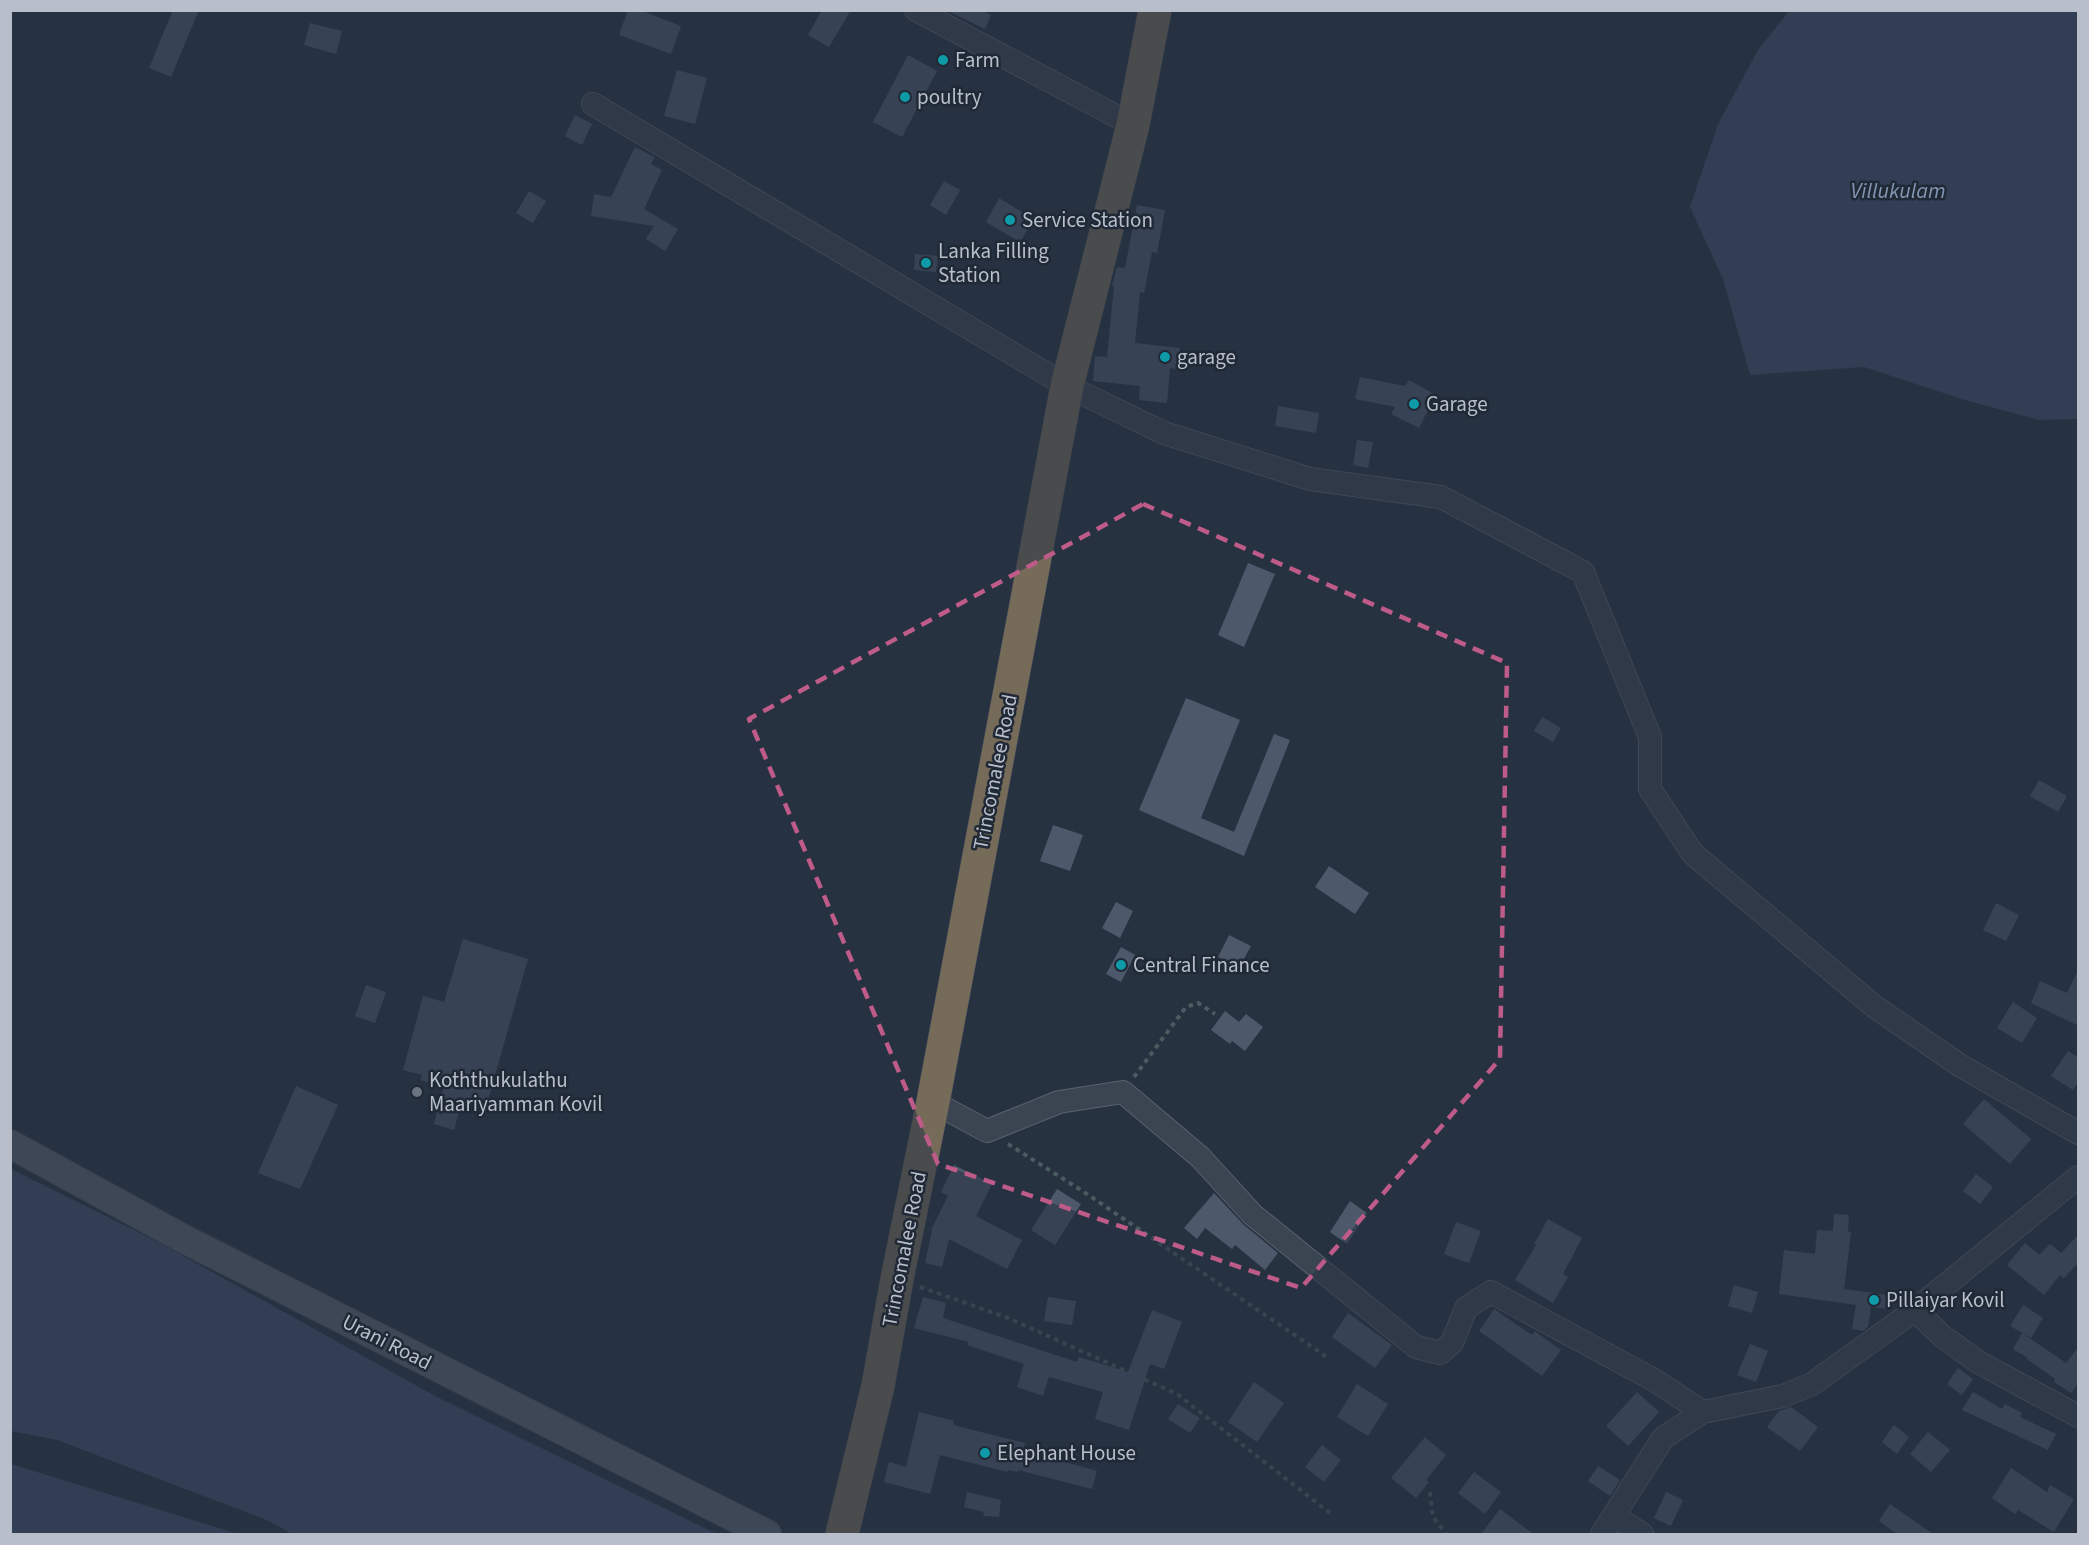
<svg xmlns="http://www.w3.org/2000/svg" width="2089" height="1545" viewBox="0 0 2089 1545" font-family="'Source Sans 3',sans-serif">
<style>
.water{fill:#3e4f69}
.building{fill:#4d596a}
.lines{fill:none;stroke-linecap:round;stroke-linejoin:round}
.minor-casing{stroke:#59626e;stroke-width:24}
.major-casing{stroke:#454d5a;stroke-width:30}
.highway-casing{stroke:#464f5b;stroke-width:34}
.path{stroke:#495d61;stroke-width:4;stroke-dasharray:4.5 4.5;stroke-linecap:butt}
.minor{stroke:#3b4451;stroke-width:22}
.major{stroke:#596370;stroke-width:28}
.highway{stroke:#766b59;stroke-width:33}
.marked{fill:none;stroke:#be5b88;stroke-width:4.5;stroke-dasharray:12 8;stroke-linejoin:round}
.culture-dot{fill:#0f9aa8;stroke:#202936;stroke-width:2}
.worship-dot{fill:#6b7280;stroke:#202936;stroke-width:2}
.labels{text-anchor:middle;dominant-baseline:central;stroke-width:5;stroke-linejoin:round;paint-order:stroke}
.poi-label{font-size:21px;fill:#b8bfcb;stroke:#202936;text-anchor:start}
.street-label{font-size:21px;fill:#b8bfcb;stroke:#202936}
.water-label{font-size:22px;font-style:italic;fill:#8195b1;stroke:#202936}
</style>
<rect width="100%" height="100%" fill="#273241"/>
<path class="water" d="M1789,11H2078V419L2039,420L1965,400L1864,367L1750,375L1723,279L1690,207L1718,124L1758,50Z
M11,1169L160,1243L437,1397L717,1534H292L269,1521L57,1440L11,1431Z
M11,1464L238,1534H11Z"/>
<path class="building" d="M173,10H199L171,77L149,68Z
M628,10H640L681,26L671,54L619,35Z
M822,10H851L829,47L808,35Z
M946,10H980L991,15L985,29Z
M310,23L342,31L336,54L304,45Z
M908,55L937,71L902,137L873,122Z
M677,70L707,78L695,124L664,116Z
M575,115L592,124L582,145L565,136Z
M635,147L655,157L651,164L662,170L644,209L678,229L665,251L646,239L654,226L591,216L594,194L611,197Z
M944,181L960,190L946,215L930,205Z
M529,191L546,201L533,223L516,213Z
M999,198L1034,219L1020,242L986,222Z
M1137,205L1165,210L1157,253L1152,252L1144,293L1140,292L1135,343L1180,348L1178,369L1170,368L1167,403L1139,400L1140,386L1093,381L1095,356L1107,357L1114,287L1112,286L1117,267L1125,268Z
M915,254L938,256L936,272L914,270Z
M1360,377L1405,386L1409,380L1436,395L1419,428L1391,414L1395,407L1355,399Z
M1278,406L1319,413L1316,433L1275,426Z
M1357,440L1373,442L1368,468L1353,465Z
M1248,563L1275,574L1244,647L1218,635Z
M1186,698L1240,720L1201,818L1234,832L1274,734L1290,740L1244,856L1139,810Z
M1542,717L1561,728L1553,742L1534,731Z
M2039,780L2067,796L2058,812L2030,796Z
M1053,825L1083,835L1070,871L1040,861Z
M1329,866L1369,893L1355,914L1315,887Z
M1116,902L1133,911L1120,938L1102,928Z
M1996,903L2019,915L2006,941L1983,930Z
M1229,935L1251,946L1239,968L1218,957Z
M463,939L528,959L488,1100L483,1099L481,1107L462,1101L454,1130L434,1124L444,1086L420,1080L422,1075L403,1070L423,996L444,1002Z
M1121,947L1135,955L1121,982L1106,974Z
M2079,968V1026L2031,1003L2040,981L2067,993Z
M366,985L386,992L375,1023L355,1016Z
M2013,1002L2037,1018L2022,1043L1997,1028Z
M1225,1011L1239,1022L1246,1014L1263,1027L1245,1051L1232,1041L1230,1044L1211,1030Z
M2068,1051L2079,1058V1081L2073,1090L2051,1076Z
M296,1086L338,1105L300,1189L258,1173Z
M1984,1099L2031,1139L2010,1164L1963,1124Z
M954,1165L992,1184L976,1216L1022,1240L1007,1269L949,1239L942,1267L925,1263L932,1231L931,1230L948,1196L941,1192Z
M1976,1174L1993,1187L1980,1204L1963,1191Z
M1057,1189L1081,1204L1055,1245L1031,1230Z
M1214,1193L1244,1225L1278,1253L1265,1270L1235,1245L1232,1249L1205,1228L1197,1239L1184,1228Z
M1350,1201L1367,1213L1347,1244L1330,1232Z
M1834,1214L1849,1215L1848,1232H1851L1844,1289L1888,1295L1887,1309L1871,1307L1868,1327L1863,1331L1852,1329L1856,1305L1779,1294L1784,1250L1815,1254L1817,1230L1833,1231Z
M1548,1219L1582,1238L1563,1274L1568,1277L1553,1303L1515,1280L1536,1245L1534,1244Z
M1456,1222L1481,1231L1469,1263L1444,1254Z
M2079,1234V1262L2064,1278L2060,1275L2044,1295L2007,1265L2025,1243L2039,1255L2050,1244L2061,1253Z
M1734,1285L1758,1292L1752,1313L1728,1306Z
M923,1297L946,1303L943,1318L1077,1362L1079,1357L1128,1372L1152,1310L1182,1322L1164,1369L1150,1364L1129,1430L1095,1419L1103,1392L1049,1377L1043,1396L1017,1387L1024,1364L967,1345L969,1342L914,1328Z
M1048,1297L1076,1301L1072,1325L1044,1321Z
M2023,1305L2043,1318L2031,1338L2010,1326Z
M1494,1309L1532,1335L1535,1331L1536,1332L1561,1350L1542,1376L1479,1331Z
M1348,1313L1392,1345L1375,1368L1332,1337Z
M2022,1333L2066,1363L2079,1346V1382L2071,1393L2054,1382L2055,1379L2027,1359L2028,1358L2013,1349Z
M1750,1344L1768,1351L1756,1382L1737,1375Z
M1958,1368L1973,1379L1962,1395L1947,1384Z
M1254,1382L1284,1403L1257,1442L1228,1422Z
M1357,1384L1388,1404L1368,1436L1337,1417Z
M1637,1392L1659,1412L1628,1446L1606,1426Z
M1973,1392L2002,1409L2005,1404L2022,1413L2020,1417L2056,1434L2048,1450L1962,1410Z
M1178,1404L1200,1418L1190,1433L1168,1419Z
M1791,1407L1818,1427L1800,1451L1767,1427L1779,1411Z
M919,1412L954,1421L953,1425L1025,1443L1023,1450L1097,1471L1092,1489L1018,1470V1472L1008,1470L1007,1472L940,1455L930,1494L884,1482L889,1462L906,1467Z
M1894,1425L1909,1437L1897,1454L1882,1442Z
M1928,1432L1950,1450L1931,1472L1910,1454Z
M1425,1437L1446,1455L1426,1480L1429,1482L1416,1498L1391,1478Z
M1322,1445L1341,1460L1324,1482L1305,1467Z
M1598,1466L1620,1480L1610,1496L1588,1481Z
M2011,1468L2047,1492L2050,1485L2074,1499L2054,1532L2018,1510L2015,1514L1992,1498Z
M1474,1472L1501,1492L1485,1514L1458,1493Z
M967,1492L1001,1500L999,1517L983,1516L984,1512L964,1507Z
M1666,1492L1683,1500L1671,1526L1654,1518Z
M1890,1504L1933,1534H1897L1879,1521Z
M1500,1509L1533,1534H1481Z"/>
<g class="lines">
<g class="minor-casing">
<path id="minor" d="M916,10L1133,125
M593,104L1067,386L1164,433L1310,479L1441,497L1583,572L1650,737V789L1693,854L1875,1007L1961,1066L2078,1133
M933,1102L987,1131L1059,1102L1123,1092L1200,1157L1253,1215L1416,1347L1440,1353L1452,1343L1466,1308L1491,1292L1654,1380L1703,1412
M1915,1310L1942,1336L1978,1362L2078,1416
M1614,1516L1642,1534
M1602,1534L1663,1438L1703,1412L1783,1396L1812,1384L1915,1310L2078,1177"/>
</g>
<g class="major-casing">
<path id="major" d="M10,1144L184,1239L767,1534"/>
</g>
<g class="highway-casing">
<path id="highway" d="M842,1534L878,1386L897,1279L933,1102L1067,386L1133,125L1155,10"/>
</g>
<path class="path" d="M1134,1077L1186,1007L1198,1003L1215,1014
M1008,1144L1084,1192L1327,1357
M920,1287L1008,1318L1177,1394L1330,1513
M1430,1492L1433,1517L1446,1534"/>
<use href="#minor" class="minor"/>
<use href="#major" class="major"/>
<use href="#highway" class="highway"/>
</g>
<path d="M0 0H2089V1545H0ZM1143,504L1507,663L1500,1059L1301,1288L938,1164L749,719Z" fill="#273241" fill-opacity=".55" fill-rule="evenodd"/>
<path class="marked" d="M1143,504L1507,663L1500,1059L1301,1288L938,1164L749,719Z"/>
<g class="culture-dot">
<circle cx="943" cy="60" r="6"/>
<circle cx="905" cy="97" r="6"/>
<circle cx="1010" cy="220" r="6"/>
<circle cx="926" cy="263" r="6"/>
<circle cx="1165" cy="357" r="6"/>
<circle cx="1414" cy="404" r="6"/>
<circle cx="1121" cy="965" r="6"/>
<circle cx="1874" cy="1300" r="6"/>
<circle cx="985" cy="1453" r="6"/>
</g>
<circle class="worship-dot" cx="417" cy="1092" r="6"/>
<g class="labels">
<g class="poi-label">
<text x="955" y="60">Farm</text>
<text x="917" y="97">poultry</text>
<text x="1022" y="220">Service Station</text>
<text x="938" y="251">Lanka Filling<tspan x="938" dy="24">Station</tspan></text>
<text x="1177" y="357">garage</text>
<text x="1426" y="404">Garage</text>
<text x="1133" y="965">Central Finance</text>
<text x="429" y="1080">Koththukulathu<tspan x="429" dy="24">Maariyamman Kovil</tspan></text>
<text x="1886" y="1300">Pillaiyar Kovil</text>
<text x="997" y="1453">Elephant House</text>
</g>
<g class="street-label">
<text transform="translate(995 772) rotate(-79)">Trincomalee Road</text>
<text transform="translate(904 1249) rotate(-79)">Trincomalee Road</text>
<text transform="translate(387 1342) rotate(27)">Urani Road</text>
</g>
<g class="water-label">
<text x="1898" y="191">Villukulam</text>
</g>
</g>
<rect width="2089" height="1545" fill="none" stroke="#b8bfcb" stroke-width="24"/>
</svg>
